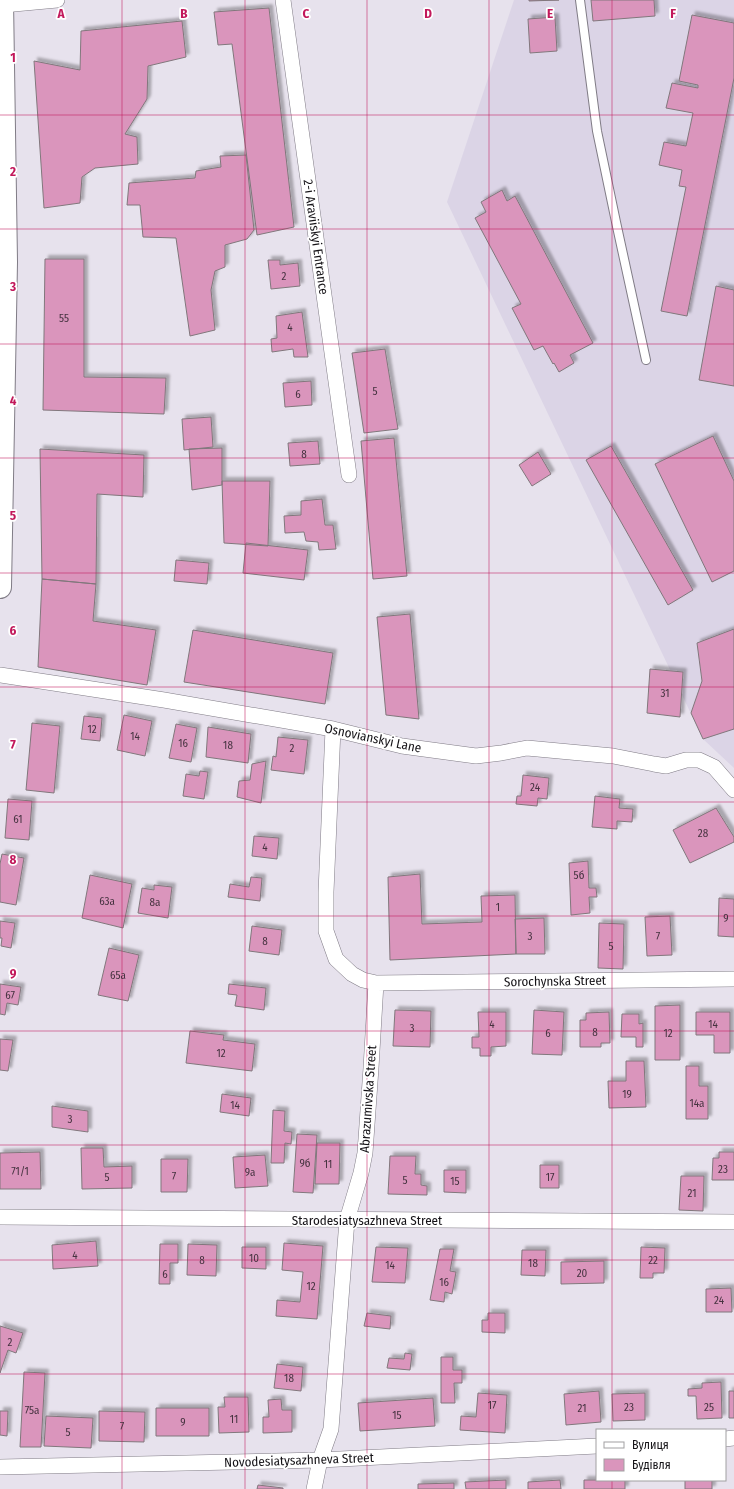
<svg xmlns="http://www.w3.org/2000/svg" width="734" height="1489" viewBox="0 0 734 1489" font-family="'Fira Sans Condensed',sans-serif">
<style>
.built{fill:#dbd4e6}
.building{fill:#da95bc;stroke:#81777c;filter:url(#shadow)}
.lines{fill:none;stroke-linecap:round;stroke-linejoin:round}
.lane-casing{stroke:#807c86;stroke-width:10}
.street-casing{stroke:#807c86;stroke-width:16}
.secondary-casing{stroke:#807c86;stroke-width:24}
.lane{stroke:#fff;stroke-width:8}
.street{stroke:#fff;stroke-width:15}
.secondary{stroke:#fff;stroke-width:22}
.grid{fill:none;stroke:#c2185b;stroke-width:1;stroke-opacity:0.55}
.labels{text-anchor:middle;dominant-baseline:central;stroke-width:3.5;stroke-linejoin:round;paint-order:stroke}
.number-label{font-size:11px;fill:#463340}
.street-label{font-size:13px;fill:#141216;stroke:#fff}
.grid-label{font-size:13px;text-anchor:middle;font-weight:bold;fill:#c2185b;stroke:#fff;stroke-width:3.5;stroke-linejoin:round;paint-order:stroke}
</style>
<defs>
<filter id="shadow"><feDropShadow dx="3.5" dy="-3.5" stdDeviation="1" flood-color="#0004"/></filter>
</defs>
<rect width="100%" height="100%" fill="#e7e2ed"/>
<path class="built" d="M514,0H734V768L703,739L447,202Z"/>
<path class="building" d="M529,0H559L529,1Z
M591,0H654L655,16L593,21Z
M269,8L294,227L257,235L232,44L218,45L214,12Z
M692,15L734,23V78L687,316L661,311L686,187L679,186L682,170L659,165L664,142L686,146L693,113L666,108L672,83L698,88V85L679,81Z
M555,17L557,51L530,53L528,19Z
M182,21L186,57L148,66L147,99L125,134L137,137L138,164L95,168L82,177L80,203L44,208L34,61L80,70L81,31Z
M246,155L254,230L247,239L225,245V267L215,271L211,290L215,330L190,336L176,238L143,237L140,205H127L129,183L195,178L196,171L221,167L220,156Z
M502,190L507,201L515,196L593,343L570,355L574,363L559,372L554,363L553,364L543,346L534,350L512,308L521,304L475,218L486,212L481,202Z
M45,259H84V377L166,378L164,414L43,410Z
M268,260H280V265L298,263L300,286L271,289Z
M716,286L734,290V386L699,380Z
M302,312L308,357H294L293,349L272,352L271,339L277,338L276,316Z
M385,349L398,429L364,433L352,353Z
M311,381L312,405L285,407L283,383Z
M211,417L213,447L184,450L182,419Z
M713,436L734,481V571L712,582L655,464Z
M394,438L407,576L373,579L361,441Z
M318,441L320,464L290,466L288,443Z
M611,446L693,590L668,605L586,460Z
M222,448V485L192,490L189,449Z
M40,449L144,455L143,497L97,494L96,584L42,579Z
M538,452L551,474L532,486L519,465Z
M222,481H270L268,546L224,543Z
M322,499L325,525H333L336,549L319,550L318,542L306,541L304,532L285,533L284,516L301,515V501Z
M246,543L308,550L304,580L243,573Z
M176,560L209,563L207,584L174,581Z
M42,579L96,584L93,621L156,630L147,685L38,667Z
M410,614L419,719L386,715L377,617Z
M734,629V729L703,739L691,713L702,681L697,643Z
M193,630L333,653L325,704L184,682Z
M650,669L683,672L680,717L647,713Z
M124,715L152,721L145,756L117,750Z
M84,716L102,718L100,741L81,739Z
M32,723L60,726L54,793L26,790Z
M176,724L197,728L191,762L169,758Z
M208,727L251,734L248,763L206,757Z
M278,737L308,740L304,774L271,770L273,756L276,757Z
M266,761L261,803L237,797L239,781L250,780L252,764Z
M200,771L208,772L204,799L183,796L186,774L199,776Z
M523,775L549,778L547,799L538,798L537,806L516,804L517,796H521Z
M595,796L620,799L619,808L633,809L632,822L617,821V829L592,827Z
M8,799L32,801L29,840L5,838Z
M716,808L734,837V842L690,863L673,830Z
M254,836L279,838L277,859L252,856Z
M2,854L24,858L16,905L0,902V864Z
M588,861L589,888H596L597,897H589L590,913L571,915L569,863Z
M420,874L422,924L482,922L481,896L515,895L516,954L390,960L388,877Z
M90,875L132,884L123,928L82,918Z
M251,877L262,878L260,901L228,897L230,884L249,887Z
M154,885L172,887L168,918L138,913L142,888L154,890Z
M719,898L734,899V937L718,936Z
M670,916L672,955L647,956L645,917Z
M544,918L545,954H516L515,919Z
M0,921L15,923L11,948L1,946L2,938H0Z
M599,923L624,924L623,969L598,968Z
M252,926L282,930L279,955L249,951Z
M109,948L139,955L128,1001L98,995Z
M0,984L21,987L18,1005L7,1003L5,1015L0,1014Z
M229,984L266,988L264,1010L235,1006L237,995L228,994Z
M680,1005V1060H655V1006Z
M395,1010L431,1011L430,1047L393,1046Z
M534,1010L564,1012L562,1055L532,1054Z
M478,1012H506V1046L491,1047V1056H480V1048H472V1037H479Z
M609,1012L610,1043H601V1047H580V1020H586V1013Z
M696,1012H730V1053H714V1035H696Z
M622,1014H639V1024L643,1023V1047H636V1037H621Z
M190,1031L224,1035L223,1040L255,1044L252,1071L186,1063Z
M0,1039L13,1040L8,1071L0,1070Z
M626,1061H644L646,1107L609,1108L608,1081H626Z
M686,1066H699V1086H708V1119H686Z
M222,1094L251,1098L249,1116L220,1112Z
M52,1106L88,1111V1132L52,1127Z
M273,1110L285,1111L284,1131L292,1132L291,1144L285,1143L284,1163H271Z
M297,1134L317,1135L313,1193L293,1192Z
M317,1143H340L339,1184H315Z
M81,1148H103L104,1167L132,1166V1188L82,1189Z
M40,1152L41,1189H0V1153Z
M719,1152H734V1180H712L713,1158H719Z
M265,1155L268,1186L235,1188L233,1157Z
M390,1156H416L415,1174H421V1185L427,1186V1195L388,1194Z
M161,1159H188L187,1192H161Z
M540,1165H559V1188H540Z
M444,1170H466V1193L444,1192Z
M681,1176H704L703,1211L679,1210Z
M96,1241L98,1266L53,1269L52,1245Z
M284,1243L323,1246L317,1319L276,1316L277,1300L300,1302L303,1272L282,1270Z
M160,1244H178V1263H170V1284H159Z
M188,1244L217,1245L216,1276L187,1275Z
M242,1247H266V1269L242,1268Z
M376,1247L408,1248L405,1283L372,1282Z
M641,1247L665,1248L664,1273H653V1278H640Z
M440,1249H454L450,1271L456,1272L452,1294L445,1292L444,1302L430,1300Z
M522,1250H546L545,1276L521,1275Z
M604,1261V1283L561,1284V1262Z
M731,1288L732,1312H706V1289Z
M367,1313L391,1316L390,1329L364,1326Z
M488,1313H505V1333L482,1332V1320H488Z
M0,1326L23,1333L16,1353L8,1350L0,1373Z
M405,1353L412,1354L410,1370L387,1368L389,1358L404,1359Z
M441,1357H453V1370H462V1383H454L455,1403H441Z
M277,1364L303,1367L301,1391L274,1388Z
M24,1372L45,1373L41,1447H20Z
M721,1382L722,1418L697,1419L696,1396H688V1389L702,1388V1383Z
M599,1391L601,1422L566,1425L564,1394Z
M729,1391H734V1418H729Z
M478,1393L507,1395L505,1433L460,1430L461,1416L476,1417Z
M645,1393V1420L613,1421L612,1394Z
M224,1397H248L249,1432L219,1433L218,1407H225Z
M433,1398L435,1426L360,1431L358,1403Z
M281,1399L282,1410H292V1432L263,1433V1417H269L268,1400Z
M156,1408H209V1436H156Z
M0,1411H8L7,1436L0,1435Z
M99,1411L145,1412L144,1442L99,1441Z
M46,1416L93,1418L91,1448L44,1446Z
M506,1480V1489H466L465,1482Z
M560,1480L561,1489H528V1482Z
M584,1480H625V1489H584Z
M685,1480H712V1489H685Z
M454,1483V1489H418V1484Z
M258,1485L283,1488V1489H257Z"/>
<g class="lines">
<g class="lane-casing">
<path id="lane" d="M580,0L597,131L616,222L646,360"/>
</g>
<g class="street-casing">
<path id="street" d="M283,0L349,475
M3,5L57,0
M0,675L164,700L333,729L402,746L476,756L501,753L527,748L613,756L654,764L666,766L686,760H699L714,767L734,790
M376,983L734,979
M0,1217L734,1222
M725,1439L734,1438
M0,1467L320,1460L597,1446
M314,1489L320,1460L331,1429L347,1220L361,1173L365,1153L371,1068L376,983L363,980L352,974L336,959L326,931V892L333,729"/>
</g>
<g class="secondary-casing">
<path id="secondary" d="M0,587L6,262L2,0"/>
</g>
<use href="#lane" class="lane"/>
<use href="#street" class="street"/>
<use href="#secondary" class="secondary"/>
</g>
<path class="grid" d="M122,0V1489M245,0V1489M367,0V1489M489,0V1489M612,0V1430M0,115H734M0,229H734M0,344H734M0,458H734M0,573H734M0,687H734M0,802H734M0,916H734M0,1031H734M0,1145H734M0,1260H734M0,1374H734M612,1480V1489"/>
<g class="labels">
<g class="number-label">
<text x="284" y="276">2</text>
<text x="64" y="318">55</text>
<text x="290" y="327">4</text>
<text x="375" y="391">5</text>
<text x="298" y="394">6</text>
<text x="304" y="454">8</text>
<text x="665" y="693">31</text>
<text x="92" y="729">12</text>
<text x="135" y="736">14</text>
<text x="183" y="743">16</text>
<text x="228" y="745">18</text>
<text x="292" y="748">2</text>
<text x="535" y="787">24</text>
<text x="18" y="819">61</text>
<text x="703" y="833">28</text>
<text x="265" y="847">4</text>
<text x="579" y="875">5б</text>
<text x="107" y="901">63а</text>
<text x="155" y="902">8а</text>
<text x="498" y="907">1</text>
<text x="726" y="918">9</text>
<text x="530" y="936">3</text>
<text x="658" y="936">7</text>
<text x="265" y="941">8</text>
<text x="611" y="946">5</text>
<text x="118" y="975">65а</text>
<text x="10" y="995">67</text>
<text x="492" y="1024">4</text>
<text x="713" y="1024">14</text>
<text x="412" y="1028">3</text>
<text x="595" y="1032">8</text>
<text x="548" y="1033">6</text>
<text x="668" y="1033">12</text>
<text x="221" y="1053">12</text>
<text x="627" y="1094">19</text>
<text x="697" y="1103">14а</text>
<text x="235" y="1105">14</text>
<text x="70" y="1119">3</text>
<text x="305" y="1163">9б</text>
<text x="328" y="1164">11</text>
<text x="723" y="1169">23</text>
<text x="20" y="1171">71/1</text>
<text x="250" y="1172">9а</text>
<text x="174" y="1176">7</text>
<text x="107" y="1177">5</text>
<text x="550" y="1177">17</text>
<text x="405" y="1180">5</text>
<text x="455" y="1181">15</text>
<text x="692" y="1193">21</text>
<text x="75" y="1255">4</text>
<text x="254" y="1258">10</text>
<text x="202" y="1260">8</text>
<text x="653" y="1260">22</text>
<text x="533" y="1263">18</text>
<text x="390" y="1265">14</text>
<text x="582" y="1273">20</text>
<text x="165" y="1274">6</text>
<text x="444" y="1282">16</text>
<text x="311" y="1286">12</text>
<text x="719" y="1300">24</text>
<text x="10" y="1342">2</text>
<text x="289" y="1378">18</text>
<text x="492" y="1405">17</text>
<text x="629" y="1407">23</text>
<text x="709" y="1407">25</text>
<text x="582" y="1408">21</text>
<text x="32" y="1410">75а</text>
<text x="397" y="1415">15</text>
<text x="234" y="1419">11</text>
<text x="183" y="1422">9</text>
<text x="122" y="1426">7</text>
<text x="68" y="1432">5</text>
</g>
<g class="street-label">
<text transform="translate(316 237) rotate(82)">2-i Araviiskyi Entrance</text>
<text transform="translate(373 738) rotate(12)">Osnovianskyi Lane</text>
<text transform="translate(555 981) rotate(-1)">Sorochynska Street</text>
<text transform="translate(368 1099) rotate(-86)">Abrazumivska Street</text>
<text x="367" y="1220">Starodesiatysazhneva Street</text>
<text transform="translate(299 1460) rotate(-2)">Novodesiatysazhneva Street</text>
</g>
</g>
<g class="grid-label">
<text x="61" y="18">A</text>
<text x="184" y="18">B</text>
<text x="306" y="18">C</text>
<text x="428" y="18">D</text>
<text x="550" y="18">E</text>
<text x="673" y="18">F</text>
<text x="13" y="62">1</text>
<text x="13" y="176">2</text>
<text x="13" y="291">3</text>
<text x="13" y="405">4</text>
<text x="13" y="520">5</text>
<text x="13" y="635">6</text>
<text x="13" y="749">7</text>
<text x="13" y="864">8</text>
<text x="13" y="978">9</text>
</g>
<rect x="596" y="1429" width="130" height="52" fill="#ffffff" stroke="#a1a0a2"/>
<rect x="604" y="1442" width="20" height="6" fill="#ffffff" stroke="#a1a0a2"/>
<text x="632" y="1449" font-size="12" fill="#141216">Вулиця</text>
<rect x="604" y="1459" width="20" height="12" fill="#da95bc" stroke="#a1a0a2"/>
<text x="632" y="1469" font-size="12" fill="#141216">Будівля</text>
</svg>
